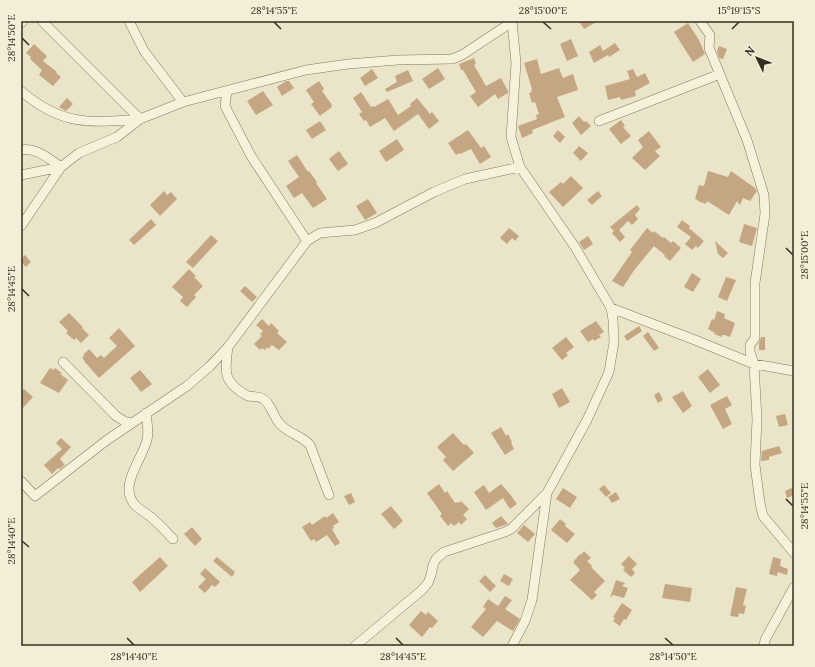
<svg xmlns="http://www.w3.org/2000/svg" width="815" height="667" viewBox="0 0 815 667" font-family="Lora,serif">
<style>
.building{fill:#c4a782}
.lines{fill:none;stroke-linecap:round;stroke-linejoin:round}
.minor-casing{stroke:#84785f;stroke-width:10}
.minor{stroke:#f5f1db;stroke-width:9}
.ticks{fill:none;stroke:#362e21;stroke-width:1.5}
.neatline{fill:none;stroke:#362e21;stroke-width:1.5}
.ticks-label{font-size:10px;text-anchor:middle;fill:#362e21}
</style>
<rect width="100%" height="100%" fill="#eae5c8"/>
<path class="building" d="M579,21H598L584,29Z
M688,23L699,40L705,54L693,62L674,32Z
M571,39L578,56L567,61L560,44Z
M615,43L620,50L609,57L608,55L594,63L589,52L600,45L603,51Z
M34,44L47,56L43,61L57,72L56,73L61,77L53,86L39,75L42,70L30,59L31,57L26,53Z
M719,46L727,49L723,59L719,58L717,51Z
M474,58L476,64L474,65L486,86L501,78L508,91V93L498,99L495,94L478,107L470,96L476,92L463,70H461L459,64Z
M537,59L541,74L559,68L563,78L573,74L578,90L557,97L565,117L532,130L533,133L522,138L518,126L537,119L536,115L539,114L535,102L532,103L529,93L532,92L531,89H532L524,63Z
M438,68L445,79L429,89L422,79Z
M372,69L378,78L365,86L360,78Z
M633,69L637,77L645,73L650,83L635,91L636,96L621,100L620,97L608,100L605,86L630,79L627,71Z
M408,70L413,81L387,92L385,89L397,82L395,76Z
M286,81H289L294,88L282,96L277,87Z
M319,81L324,89L322,91L332,105L331,106L332,107L320,116L311,104L314,102L306,90Z
M263,91L273,105L256,115L247,101Z
M361,92L371,107L373,106L374,107L388,99L398,115L411,106L410,104L417,98L430,114L432,112L439,121L429,129L418,114L394,131L385,118L370,127L366,120L364,121L359,114L362,112L353,98Z
M67,98L73,104L66,111L59,107Z
M579,116L584,122L586,121L591,126L581,135L572,123Z
M621,120L625,126L623,127L631,136L621,144L609,129Z
M320,121L326,130L312,139L306,130Z
M468,130L481,148L484,146L491,157L480,164L471,149L460,154L459,153L456,155L448,143Z
M558,130L565,137L560,143L553,136Z
M649,131L661,147L655,151L660,156L645,170L632,158L643,147L638,140Z
M397,139L404,150L386,162L379,151Z
M579,146L588,153L581,161L573,153Z
M339,151L348,164L338,171L329,159Z
M297,155L308,172L309,171L317,182L316,183L327,199L313,208L302,193L294,198L286,186L299,177L288,161Z
M708,171L728,177L731,171L755,188L757,191L750,201L743,198L740,205L737,201L729,215L707,201L706,204L698,201V200L695,199L699,185L704,186Z
M571,176L583,188L563,207L549,192L561,182L563,184Z
M164,191L167,195L171,192L177,199L160,216L150,205Z
M598,191L602,196L592,205L587,200Z
M368,199L377,213L365,220L356,206Z
M637,205L640,209L635,215L638,219L632,225L628,221L619,230L625,237L620,242L612,233L614,231L610,227Z
M151,219L156,225L134,245L129,240Z
M682,220L690,226L689,228L704,241L698,248L696,246L692,250L685,244L691,237L677,227Z
M744,224L757,228L752,246L739,242Z
M509,228L519,236L515,241L512,238L507,244L500,238Z
M647,228L653,233L654,231L663,238L664,237L671,243L673,241L681,248L670,261L664,256L665,255L654,246L635,269L623,287L612,281L632,252L630,250Z
M211,235L218,241L193,268L186,262Z
M588,236L593,244L584,250L579,242Z
M715,241L728,253L723,258L718,254Z
M25,255L31,262L26,267L21,262V259Z
M189,269L196,276L194,277L203,286L194,295L196,297L187,307L180,301L183,297L172,287Z
M692,273L701,279L693,292L684,287Z
M726,277L736,280L727,301L718,297Z
M245,286L257,297L252,302L240,291Z
M717,311L725,314L724,318L735,323L730,337L725,335H722V337L714,334L715,333L708,329L712,319L714,320Z
M69,313L83,327L82,328L89,335L81,343L76,338L74,340L66,333L68,331L59,322Z
M262,319L269,326L271,323L279,331L277,333L287,342L279,350L272,345L268,349L267,347L265,350L262,348L260,350L254,344L262,336L260,334L263,331L256,325Z
M596,321L604,332L599,335L601,337L594,341L593,339L588,342L580,331Z
M639,326L642,331L627,341L624,336Z
M119,328L135,346L99,378L84,361H85L82,358L84,356L83,355L89,349L97,358L101,355L104,358L117,346L109,338Z
M648,332L659,348L654,351L643,336Z
M566,337L574,347L566,353L568,355L562,360L552,348Z
M761,337H765V350H759V343Z
M50,368L54,370L55,368L62,373L60,374L68,380L59,393L40,383Z
M708,369L720,385L710,393L698,377Z
M140,370L152,384L141,392L130,378Z
M562,388L570,402L559,408L552,394Z
M24,389L33,397L21,410V392Z
M683,391L692,406L683,413L672,397Z
M659,392L663,400L658,403L654,395Z
M727,396L732,405L725,409L732,424L723,429L710,405Z
M785,414L788,425L779,427L776,416Z
M501,427L506,436L508,434L512,442L511,443L514,449L505,455L491,433Z
M453,433L464,445L466,444L474,453L453,471L443,460L446,457L437,447Z
M61,438L71,447L60,459L65,465L60,469L58,468L52,474L44,465L62,449L56,443Z
M779,446L782,453L769,457V460L761,461L762,451Z
M439,484L445,493L447,491L455,503L457,502L458,503L461,501L469,509L463,515L467,519L461,525L459,522L454,526L451,523L448,526L440,516L442,514L427,493Z
M501,484L510,494L517,504L510,509L503,498L486,510L474,492L484,485L489,493Z
M604,485L611,493L606,497L599,489Z
M794,487V495L787,498L785,491Z
M563,488L577,497L570,508L556,499Z
M616,492L620,499L612,503L608,497Z
M351,493L355,502L349,505L344,496Z
M391,506L403,521L394,529L381,514Z
M333,513L339,522L333,526L334,528L332,529L340,543L335,546L327,535L316,542L314,539L311,541L302,527L310,522L312,525L325,516L326,518Z
M501,516L508,524L496,528L492,523Z
M560,519L566,524L565,526L575,534L567,543L551,530Z
M524,525L535,534L528,542L517,533Z
M192,527L202,539L195,546L184,534Z
M584,551L591,558L587,561L592,566L591,567L605,581L594,592L597,595L592,600L570,580L580,570L573,562L580,554L581,555Z
M629,556L637,564L632,569L635,573L631,577L623,570L625,568L621,564Z
M160,557L168,566L140,592L132,582Z
M217,557L235,572L232,577L213,561Z
M773,557L781,559L780,566L788,569L787,575L778,572L777,576L769,574Z
M205,568L220,582L215,587L212,585L205,593L198,587L206,579L200,574Z
M504,574L513,579L509,586L500,581Z
M485,575L496,586L490,592L479,581Z
M616,580L625,583L622,586L628,588L624,598L613,595L610,598Z
M665,584L692,588L690,602L662,598Z
M736,587L747,589L743,605L746,606L744,614L739,613L738,617L730,616Z
M505,596L512,600L505,609L520,619L513,631L497,621L483,637L471,627L486,609L483,607L488,599L498,606Z
M622,603L632,610L626,620L624,619L620,626L613,621L615,618L613,617Z
M421,611L426,615L428,612L438,621L432,628L430,627L422,637L409,625Z"/>
<g class="lines">
<g class="minor-casing">
<path id="minor" d="M42,21L140,119
M129,21L144,51L183,102
M512,21L516,63L511,137L520,167L575,247L611,308L613,320L614,342L609,372L587,420L547,493L532,600L525,621L512,646
M700,21L710,35L709,48L747,140L764,195L765,214L755,283V338L750,345V352L754,364L757,419L755,465L760,503L763,516L794,553
M21,23L23,21
M21,91C62,126 89,123 140,119
M227,91L225,106L251,156L307,241
M599,121L720,74
M21,150C37,147 49,159 61,167
M21,175L61,167
M21,226L61,167L79,153L117,137L140,119L183,102L306,70L348,64L398,60L452,59L462,55L512,22
M611,308L695,340L754,364L794,371
M228,347C227,355 225,368 227,375C229,384 240,392 248,396C253,397 259,396 263,399C270,402 274,418 280,424C289,434 301,435 310,445L329,495
M63,362L116,416L124,421L131,423
M146,413C147,421 149,432 147,440C142,460 117,487 136,506C140,510 146,513 151,517C159,524 166,531 173,539
M21,481L35,496L107,440L187,386L210,366L228,347L307,241L320,233L355,230L375,223L434,192L465,179L520,167
M355,646L422,590L428,583L431,575L433,565L436,559L444,552L505,532L511,529L547,493
M764,646L765,640L794,587"/>
</g>
<use href="#minor" class="minor"/>
</g>
<path class="ticks" d="M274,22L281,29M543,22L551,29M732,29L739,22M22,38L29,45M786,248L793,255M22,289L29,296M786,499L793,506M22,541L29,547M127,638L134,645M396,638L403,645M665,638L673,645"/>
<rect width="815" height="667" fill="none" stroke="#f2eed7" stroke-width="44"/>
<g transform="translate(757 58) rotate(313)" stroke="#f2eed7" stroke-width="3" paint-order="stroke">
<path d="M0-3L7 15L0 10L-7 15Z" fill="#362e21"/>
<text y="-6" font-size="11" font-weight="bold" text-anchor="middle" fill="#362e21">N</text>
</g>
<rect x="22" y="22" width="771" height="623" class="neatline"/>
<g class="ticks-label">
<text x="274" y="14">28°14'55"E</text>
<text x="543" y="14">28°15'00"E</text>
<text x="739" y="14">15°19'15"S</text>
<text transform="translate(11 38) rotate(-90)" y="4">28°14'50"E</text>
<text transform="translate(804 255) rotate(-90)" y="4">28°15'00"E</text>
<text transform="translate(11 289) rotate(-90)" y="4">28°14'45"E</text>
<text transform="translate(804 506) rotate(-90)" y="4">28°14'55"E</text>
<text transform="translate(11 541) rotate(-90)" y="4">28°14'40"E</text>
<text x="134" y="660">28°14'40"E</text>
<text x="403" y="660">28°14'45"E</text>
<text x="673" y="660">28°14'50"E</text>
</g>
</svg>
